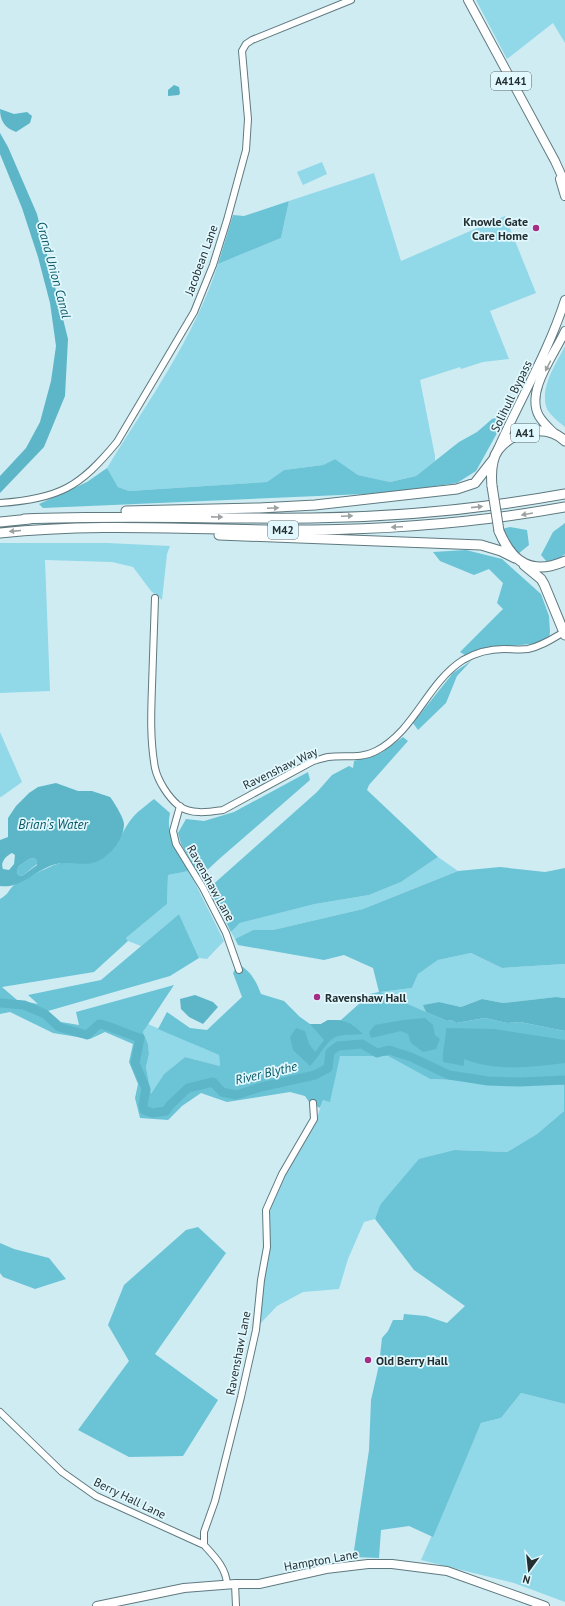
<svg xmlns="http://www.w3.org/2000/svg" width="565" height="1606" viewBox="0 0 565 1606" font-family="'PT Sans',sans-serif">
<style>
.green{fill:#91d8e8}
.forest{fill:#6bc3d6}
.water{fill:#5db6c8;fill-rule:evenodd}
.lines{fill:none;stroke-linecap:round;stroke-linejoin:round}
.river{stroke:#5db6c8;stroke-width:9}
.minor-casing{stroke:#5f797f;stroke-width:8}
.major-casing{stroke:#5f797f;stroke-width:10}
.highway-casing{stroke:#5f797f;stroke-width:11}
.minor{stroke:#fff;stroke-width:6}
.major{stroke:#fff;stroke-width:8}
.highway{stroke:#fff;stroke-width:9}
.highway-bridge-casing{stroke:#5f797f;stroke-width:11;stroke-linecap:butt}
.highway-bridge{stroke:#fff;stroke-width:9}
.oneway{fill:#9ca1a2}
.poi-dot{fill:#a52e85;stroke:#e1f8fe;stroke-width:1.5}
.labels{text-anchor:middle;dominant-baseline:central;stroke-width:3.5;stroke-linejoin:round;paint-order:stroke}
.shield{fill:#e1f8fe;stroke:#5c6b6e;stroke-width:1}
.shield-label{font-size:11px;font-weight:bold;fill:#232f31}
.poi-label{font-size:12px;font-weight:bold;fill:#232f31;stroke:#e1f8fe;text-anchor:start}
.street-label{font-size:12px;fill:#232f31;stroke:#e1f8fe}
.water-label{font-size:13px;font-style:italic;fill:#0a5865;stroke:#e1f8fe}
</style>
<rect width="100%" height="100%" fill="#cfecf3"/>
<path class="green" d="M476,0H565V43L553,23L507,59Z
M322,162L327,174L303,185L297,172Z
M374,173L401,261L505,216L536,293L490,311L509,359L483,362L461,369L460,367L420,380L435,456V461L416,476L390,482L358,475L335,459L323,465L284,470L267,482L129,491L118,487L107,468C147,403 195,337 218,264L281,238L289,201Z
M565,346V427C560,423 550,415 547,409C539,388 556,364 565,346Z
M0,543H107L170,546L167,554L162,600L151,591L133,567L112,562L45,560L50,691L0,693Z
M0,732L22,782L1,797H0Z
M438,857L458,871L363,909L273,930H253L235,939L231,932L240,923L315,904L369,895L401,882Z
M189,871L224,941L207,959L199,958L179,914L141,946L128,941L126,938L167,904L168,875Z
M471,953L502,968L565,964V998L556,997L503,1003L482,999L461,1007L439,1002L424,1005L426,1012L379,992L412,988L418,974L438,960Z
M148,1024L219,1055L220,1066L185,1057L164,1074L151,1095L146,1067L149,1054L148,1044L143,1032Z
M339,1056H388L430,1079L564,1085V1111L537,1134L507,1152L455,1150L380,1205L375,1219L364,1222L348,1259L339,1289L303,1292L277,1306L259,1325L269,1216L274,1196L316,1121L323,1100L330,1101Z
M521,1393L565,1404V1602L514,1583L421,1560L481,1423L501,1418Z"/>
<path class="forest" d="M289,201L281,238L218,264L233,215L244,216Z
M500,417L502,419L501,426L476,471L457,483L387,493L43,508L39,504L87,482L107,468L118,487L129,491L267,482L284,470L323,465L335,459L358,475L390,482L416,476L459,442L477,432L492,419Z
M565,523V554L558,559L547,562L541,555L553,532Z
M510,527L527,530L529,545L518,554L509,548L502,529Z
M466,550L502,559L541,594L549,616L550,632L549,638L540,643L492,648L465,655L460,652L503,609L497,603L503,583L489,569L474,575L440,561L433,552Z
M471,661L457,676L446,703L418,730L413,723L453,673Z
M403,737L408,741L369,785L367,790L438,857L401,882L369,895L315,904L240,923L231,932L209,888L317,792L332,775L349,766L353,768L354,761L381,753Z
M308,772L310,780L218,860L200,877L181,844L178,833L186,819L204,821L234,812Z
M154,799L170,813C165,835 178,853 189,871L168,875L167,904L126,938L128,941L94,972L2,987L17,1000L38,1004L28,995L101,980L179,914L199,958L170,976L48,1011L61,1022L79,1025L76,1012L174,985L143,1032L148,1044L149,1054L146,1067L151,1094L164,1074L185,1057L220,1066L219,1055L158,1029L167,1012L190,1028L207,1030L242,997L233,973L238,964C251,971 256,981 261,994L284,1001L300,1017L310,1024H321L328,1020H341L370,994L379,992L373,968L344,955L324,960L238,945L235,939L253,930H273L363,909L458,871L500,867L545,872L565,868V964L502,968L471,953L438,960L418,974L412,988L380,992L447,1021L452,1020L456,1023L485,1018L507,1023L520,1022L565,1031V1404L521,1393L501,1418L481,1423L433,1537L409,1526L381,1530L379,1558L353,1557L369,1450L371,1400L379,1365L382,1338L388,1331L393,1320H403L404,1314L426,1316L447,1323L465,1306L414,1270L375,1219L380,1205L419,1159L455,1150L507,1152L537,1134L564,1111V1085L430,1079L388,1056H340L330,1102L323,1100L320,1108L309,1102L305,1096L290,1092L227,1102L201,1093L182,1106L168,1120L140,1118L135,1098L138,1084L129,1062L133,1044L105,1032L90,1039L53,1033L10,1012L0,1014V899C10,893 7,892 13,886C16,883 52,865 57,864C75,858 89,870 107,855C119,845 123,828 133,817C139,810 147,805 154,799Z
M31,858L36,859L37,864L22,876L18,875L17,871L19,866Z
M198,1227L226,1253L155,1354L218,1400L183,1456L129,1457L78,1430L129,1361L108,1325L124,1285L186,1230Z
M0,1243L14,1249L49,1258L66,1279L35,1289L3,1277L0,1273Z"/>
<path class="water" d="M174,85L179,87L180,93L179,95L168,96V90Z
M0,109L14,114L27,112L32,116L30,123L16,132C5,128 0,121 0,109Z
M0,133L8,147L37,214L68,339L65,396L44,447L0,493V476L26,448L40,422L51,381L56,346L50,303L38,257L22,208L0,154Z
M56,783L78,791H92L110,797C114,802 124,818 124,824C124,839 110,857 96,862C82,867 67,859 50,866C34,872 20,889 0,886V840L8,837V818L16,806L29,793L38,787ZM12,853L15,855L14,864L9,870L3,869C0,862 6,856 12,853ZM31,858L36,859L37,865L22,876L18,875L17,871L19,866Z
M195,995L213,1002L218,1007L203,1024L189,1017L181,1009L180,999Z
M556,997L565,998V1031L520,1022L507,1023L485,1018L456,1023L452,1020L447,1021L426,1012L423,1005L439,1002L461,1007L482,999L503,1003Z
M425,1018L433,1025L435,1035L440,1039L436,1049L423,1052L411,1043L408,1034L401,1031L371,1038L369,1032L375,1025L403,1020Z
M328,1020C345,1020 351,1022 363,1034C355,1035 346,1034 338,1036C326,1040 319,1058 310,1066L293,1050L290,1037L296,1028L305,1031L309,1044L315,1052L324,1040L310,1024H321Z
M446,1028L494,1029L565,1040V1063C532,1067 496,1072 464,1059V1066L443,1062C442,1050 446,1040 446,1028Z"/>
<g class="lines">
<path class="river" d="M0,1003L24,1005L45,1014L59,1027L87,1035L99,1024C114,1027 126,1034 140,1038L135,1063L146,1089L143,1105L144,1110L152,1113L166,1111L170,1105L188,1088L213,1082L222,1092L236,1095L261,1087L315,1075L328,1068L330,1052L338,1046L362,1044L377,1053L389,1050L411,1057L449,1075L488,1081L520,1082L565,1080"/>
<g class="minor-casing">
<path id="minor" d="M0,503C59,499 80,487 117,442L194,312L213,265L227,220L246,150L248,119L242,51L246,44L252,40L351,0
M155,598C154,627 153,657 152,686C151,714 150,740 155,768C158,781 168,797 179,806C191,815 209,812 223,810L313,761C318,760 323,758 328,757C344,755 361,759 376,751C415,731 427,683 463,660C475,653 490,649 504,649C512,649 520,650 528,649C542,646 552,639 564,632
M180,806L173,831L176,844L203,888L226,933L239,970
M0,1412L62,1472L96,1496L204,1545
M227,1584C226,1568 215,1557 204,1545V1532L215,1501L241,1397L256,1330L261,1280L267,1247L266,1210L282,1174L314,1119L313,1103
M235,1584L236,1606"/>
</g>
<g class="major-casing">
<path id="major" d="M468,0L555,161L565,183
M560,179L565,196
M555,434C550,429 543,423 539,416C525,391 555,354 565,331
M498,449C520,399 548,353 565,300
M97,1606L184,1588L235,1584H259L326,1569L368,1564H392L447,1571L545,1606"/>
</g>
<g class="highway-casing">
<path id="highway" d="M492,486C491,475 491,460 498,450C513,431 546,423 565,441
M126,511L259,508L315,505L457,489L475,483L493,460
M24,519C120,515 216,519 312,518C396,517 482,509 565,494
M0,522L30,519
M499,531C512,562 531,576 565,561
M0,533C104,522 208,531 312,530C396,529 482,522 565,507
M219,535L481,545L501,551L515,558
M524,565L541,579L544,584L565,635"/>
</g>
<use href="#minor" class="minor"/>
<use href="#major" class="major"/>
<use href="#highway" class="highway"/>
<g class="highway-bridge-casing">
<path id="highway-bridge" d="M492,486L499,531"/>
</g>
<use href="#highway-bridge" class="highway-bridge"/>
</g>
<defs><path id="oneway-solid" d="M-6-.8H1V-3.2L6.5 0L1 3.2V.8H-6Z"/></defs>
<g class="oneway">
<use href="#oneway-solid" transform="translate(548 366) rotate(117)"/>
<use href="#oneway-solid" transform="translate(477 507) rotate(-6)"/>
<use href="#oneway-solid" transform="translate(273 508) rotate(-3)"/>
<use href="#oneway-solid" transform="translate(527 514) rotate(170)"/>
<use href="#oneway-solid" transform="translate(347 516) rotate(-3)"/>
<use href="#oneway-solid" transform="translate(217 517) rotate(1)"/>
<use href="#oneway-solid" transform="translate(397 527) rotate(178)"/>
<use href="#oneway-solid" transform="translate(15 531) rotate(175)"/>
</g>
<g class="poi-dot">
<circle cx="536" cy="228" r="4"/>
<circle cx="317" cy="997" r="4"/>
<circle cx="368" cy="1360" r="4"/>
</g>
<g class="labels">
<g class="shield">
<rect x="491" y="72" width="40" height="18" rx="3"/>
<rect x="511" y="424" width="28" height="18" rx="3"/>
<rect x="268" y="521" width="30" height="18" rx="3"/>
</g>
<g class="shield-label">
<text x="511" y="81">A4141</text>
<text x="525" y="433">A41</text>
<text x="283" y="530">M42</text>
</g>
<g class="poi-label">
<text x="528" y="221" text-anchor="end">Knowle Gate<tspan x="528" dy="14">Care Home</tspan></text>
<text x="325" y="997">Ravenshaw Hall</text>
<text x="376" y="1360">Old Berry Hall</text>
</g>
<g class="street-label">
<text transform="translate(201 260) rotate(-70)">Jacobean Lane</text>
<text transform="translate(511 396) rotate(-64)">Solihull Bypass</text>
<text transform="translate(280 768) rotate(-26)">Ravenshaw Way</text>
<text transform="translate(211 883) rotate(61)">Ravenshaw Lane</text>
<text transform="translate(238 1353) rotate(-79)">Ravenshaw Lane</text>
<text transform="translate(130 1498) rotate(26)">Berry Hall Lane</text>
<text transform="translate(321 1560) rotate(-10)">Hampton Lane</text>
</g>
<g class="water-label">
<text transform="translate(54 270) rotate(75)">Grand Union Canal</text>
<text x="53" y="824">Brian's Water</text>
<text transform="translate(266 1073) rotate(-13)">River Blythe</text>
</g>
</g>
<g transform="translate(529 1570) rotate(195)" stroke="#e1f8fe" stroke-width="3" paint-order="stroke">
<path d="M0-3L7 15L0 10L-7 15Z" fill="#232f31"/>
<text y="-6" font-size="11" font-weight="bold" text-anchor="middle" fill="#232f31">N</text>
</g>
</svg>
